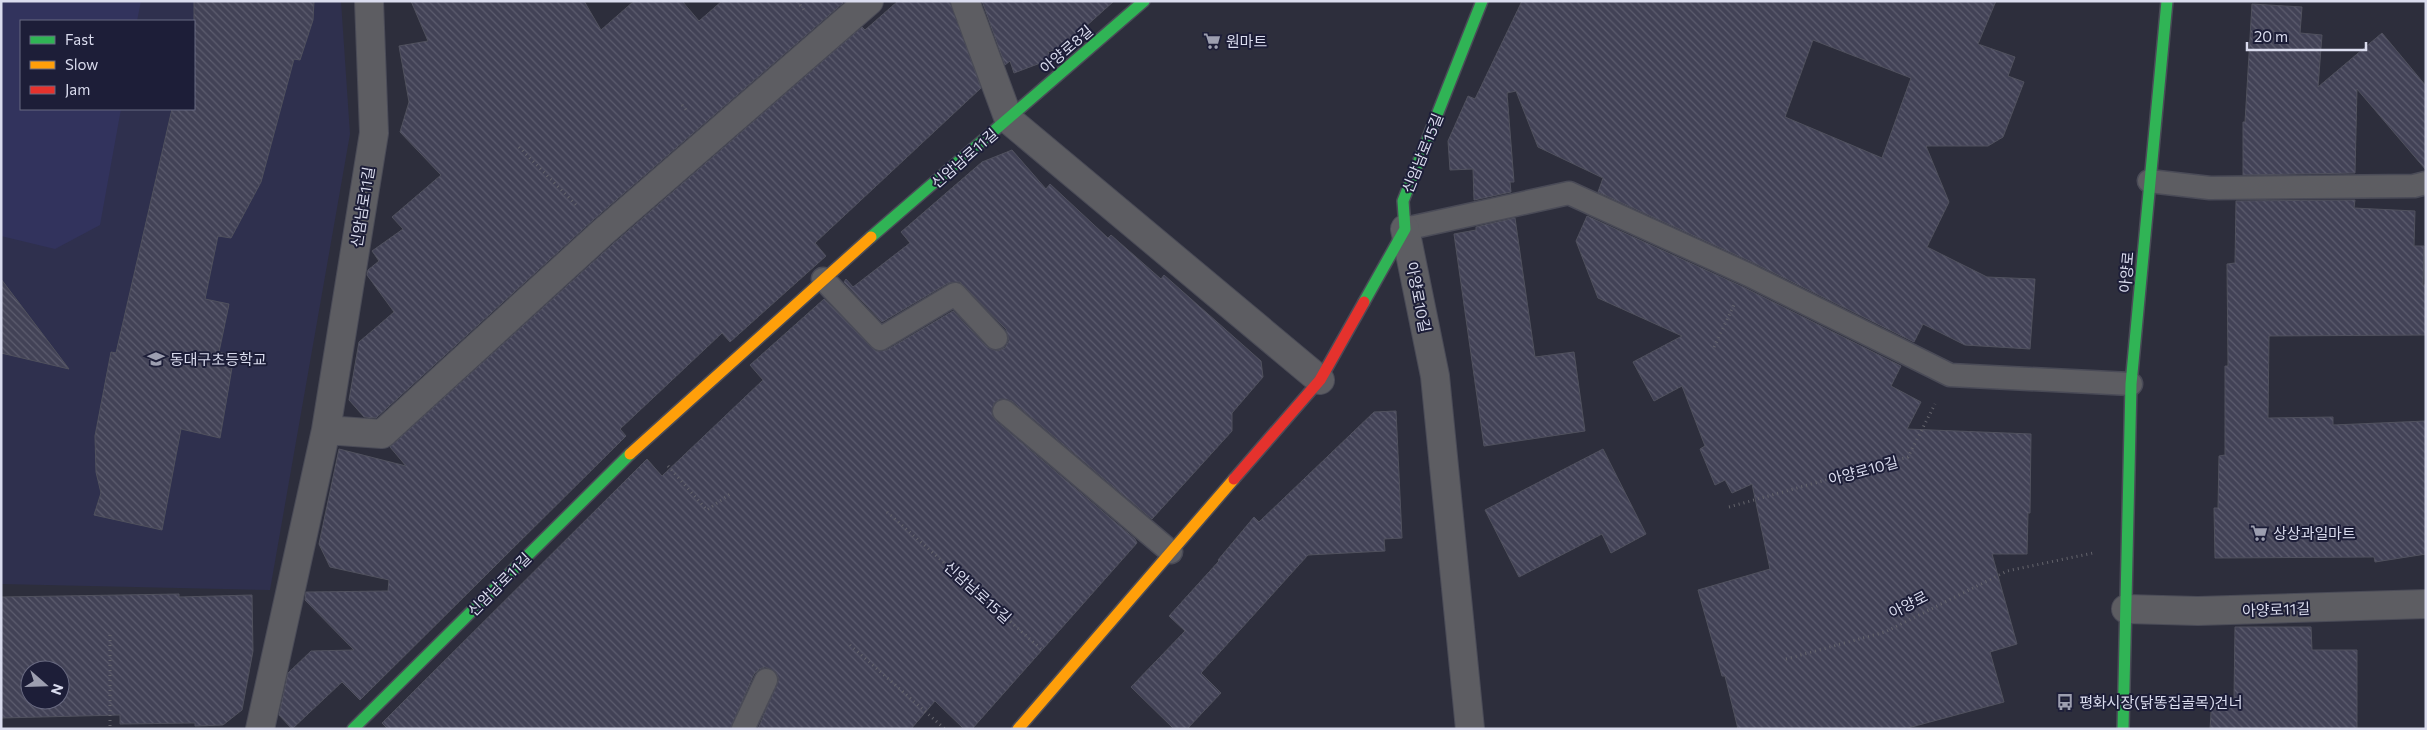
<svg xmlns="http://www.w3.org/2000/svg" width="2427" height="730" viewBox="0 0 2427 730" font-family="Commissioner,'Noto Sans KR',sans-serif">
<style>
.built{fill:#2f304e;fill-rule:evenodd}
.green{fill:#32335d}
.building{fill:url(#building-back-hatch);stroke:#50515e;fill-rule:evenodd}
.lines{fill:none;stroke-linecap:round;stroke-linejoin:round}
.lane-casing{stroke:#4a4b57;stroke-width:25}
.street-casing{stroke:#4a4b57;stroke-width:30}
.fast-casing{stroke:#4a4b57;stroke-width:14}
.slow-casing{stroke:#4a4b57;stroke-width:14}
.jam-casing{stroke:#4a4b57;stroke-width:14}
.path{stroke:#64646c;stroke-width:3;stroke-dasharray:1 4;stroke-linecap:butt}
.lane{stroke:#5d5d62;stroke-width:22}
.street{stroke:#5d5d62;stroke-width:28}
.fast{stroke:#30b455;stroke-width:11}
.slow{stroke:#ff9f0a;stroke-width:11}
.jam{stroke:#e5322d;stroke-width:11}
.labels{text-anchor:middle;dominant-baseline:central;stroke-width:4;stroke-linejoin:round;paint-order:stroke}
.poi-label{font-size:15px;fill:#dadcee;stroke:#1d1e38;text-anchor:start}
.street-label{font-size:15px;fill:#dadcee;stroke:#1d1e38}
</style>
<defs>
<pattern id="building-back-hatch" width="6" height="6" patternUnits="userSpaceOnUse" patternTransform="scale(1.25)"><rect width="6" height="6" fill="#424256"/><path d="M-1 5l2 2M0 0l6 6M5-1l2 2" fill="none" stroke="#5d5d6f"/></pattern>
</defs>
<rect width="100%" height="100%" fill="#2d2e3c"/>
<path class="built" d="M1,1H341L350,134L270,590L1,584ZM21,21H194V109H21Z"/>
<path class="green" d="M1,1H141L137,21H21V109H121L100,225L55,249L1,236Z"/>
<path class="building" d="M194,1H314L313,20L300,60L294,59L261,182L231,238L218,236L205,299L229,304L219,352L234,356L220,438L181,429L162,530L94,515L101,493L96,472L95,436L111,352L116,353L172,109H194Z
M411,1H584L601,30L634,1H682L699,21L722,1H841L843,3L593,220L376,418L364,417L349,400L359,342L394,312L367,275L368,270L379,261L372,251L403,229L392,217L441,175L400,132L409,102L399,46L428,41Z
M898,1H950L981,88L815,243L826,256L730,342L722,333L620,429L626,436L360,700L342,682L292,729L279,715L288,673L311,651L354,650L305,600L306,592L388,591L389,580L330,567L319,544L339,449L406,466L390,447L613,244L862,27L865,30Z
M982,1H1114L1064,46L1048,52L1051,59L1014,73L1010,61L1005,65Z
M1522,1H1996L1978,44L2015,57L2008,76L2024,82L2003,137L1988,146H1926L1949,202L1927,247L1987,277L2035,279L2030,349L1965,345L1923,324L1914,342L1754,263L1598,192L1603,178L1538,147L1516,91L1507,93L1514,182H1510L1511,192L1474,200L1473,169L1450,170L1448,141L1468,96L1475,99ZM1813,40L1911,78L1882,158L1785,117Z
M2252,4L2302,7L2300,33L2322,35L2318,87L2382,33L2426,86V170L2357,89L2355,173L2243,175V122H2245Z
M1012,150L1046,189L1050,184L1108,238L1111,235L1161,279L1164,275L1261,361L1263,377L1232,413V431L1152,519L1012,401L1000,399L994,403L992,415L996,421L1135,539L1137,543L972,729H964L935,701L911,729H758L779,679L776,672L765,667L759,669L754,674L730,729H388L382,723L647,459L662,476L763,380L750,365L824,299L876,351L887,350L953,311L987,347L998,351L1005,348L1009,341L1006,329L960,282L948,283L882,322L844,282L846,279L853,287L910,243L901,232L982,162Z
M2355,200L2354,208L2415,211L2414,246H2424L2423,285H2426V335L2269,336L2268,418L2333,417V425L2426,421V554L2375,562L2374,557L2215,558L2214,508H2218L2219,456L2225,455V366H2228L2227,264L2235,263L2236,201Z
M1587,216L1743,287L1901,366L1891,386L1921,402L1907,429L2031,434L2030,513H2028L2027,554H1992L2017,644L1990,652L2004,702L1904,729H1738L1725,676H1722L1698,590L1770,569L1752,484L1732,493L1725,480L1715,485L1700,449L1705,446L1682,386L1654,401L1633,362L1682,336L1598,298L1576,241Z
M1515,218L1535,357L1574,352L1585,431L1484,446L1454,234L1476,230V227Z
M1,279L69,369L1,353Z
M1396,411L1402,538L1384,539L1385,551L1308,555L1201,673L1221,693L1187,729H1174L1131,687L1185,631L1169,616L1219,561L1218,560L1254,517L1259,522L1374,412Z
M1603,449L1646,534L1611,553L1602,534L1519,577L1485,510Z
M179,594V597L252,595L253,651L242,710L223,725L195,726V723L120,724V715L1,718V597ZM30,670H60V700H30Z
M2235,627H2311L2312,650H2357V729H2210L2212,697L2234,698Z"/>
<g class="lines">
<g class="lane-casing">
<path id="lane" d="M2149,181L2210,188L2414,186L2426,183
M1405,229L1569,193L1749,275L1950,375L2131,384
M823,279L880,339L955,294L996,338
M1004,411L1171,552
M743,729L766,680"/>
</g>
<g class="street-casing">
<path id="street" d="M965,1L1009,120L1320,380
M1405,229L1435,376L1470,729
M326,430L382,434L603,232L869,1
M2126,609L2198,611L2426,604
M260,729L326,430L374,133L369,1"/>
</g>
<g class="fast-casing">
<path id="fast" d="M871,237L1144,1
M1364,302L1405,229L1403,201L1482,1
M353,729L630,454
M2123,729L2131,384L2167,1"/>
</g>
<g class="slow-casing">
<path id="slow" d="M630,454L871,237
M1018,729L1234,479"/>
</g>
<g class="jam-casing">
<path id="jam" d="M1234,479L1320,380L1364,302"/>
</g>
<path class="path" d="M797,1L804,10
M682,105L688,112
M519,147L578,207
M1714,347L1734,305
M668,466L707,510L730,494
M1729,507L1908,457L1935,404
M887,512L1041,649
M110,635V729
M850,645L945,729
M1786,659L1885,632L2007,571L2093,553"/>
<use href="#lane" class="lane"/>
<use href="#street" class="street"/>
<use href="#fast" class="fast"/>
<use href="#slow" class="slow"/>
<use href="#jam" class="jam"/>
</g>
<defs>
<g id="supermarket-bare" transform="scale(1.35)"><path d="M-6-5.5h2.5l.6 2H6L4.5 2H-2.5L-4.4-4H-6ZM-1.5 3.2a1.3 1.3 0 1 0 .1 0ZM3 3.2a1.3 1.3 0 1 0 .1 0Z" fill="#9d9fb0" stroke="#1d1e38" stroke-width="2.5" paint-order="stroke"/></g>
<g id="school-bare" transform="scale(1.35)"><path d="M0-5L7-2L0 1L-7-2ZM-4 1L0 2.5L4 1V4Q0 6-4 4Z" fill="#9d9fb0" stroke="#1d1e38" stroke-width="2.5" paint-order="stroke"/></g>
<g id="bus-bare" transform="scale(1.35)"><path d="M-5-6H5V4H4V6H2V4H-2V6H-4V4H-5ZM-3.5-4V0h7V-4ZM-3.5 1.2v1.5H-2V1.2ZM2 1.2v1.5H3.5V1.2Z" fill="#9d9fb0" stroke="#1d1e38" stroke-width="2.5" paint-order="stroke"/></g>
</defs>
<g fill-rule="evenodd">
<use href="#supermarket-bare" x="1212" y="41"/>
<use href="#school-bare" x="156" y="359"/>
<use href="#supermarket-bare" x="2259" y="533"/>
<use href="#bus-bare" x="2065" y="702"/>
</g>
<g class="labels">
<g class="poi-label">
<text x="1226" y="41">원마트</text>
<text x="170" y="359">동대구초등학교</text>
<text x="2273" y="533">상상과일마트</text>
<text x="2079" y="702">평화시장(닭똥집골목)건너</text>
</g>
<g class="street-label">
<text transform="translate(1066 49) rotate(-41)">아양로8길</text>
<text transform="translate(1422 153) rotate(-68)">신암남로15길</text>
<text transform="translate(964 158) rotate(-41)">신암남로11길</text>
<text transform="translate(362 207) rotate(-81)">신암남로11길</text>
<text transform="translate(2126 272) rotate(-85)">아양로</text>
<text transform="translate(1419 297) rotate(79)">아양로10길</text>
<text transform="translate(1863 470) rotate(-15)">아양로10길</text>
<text transform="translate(499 584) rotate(-45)">신암남로11길</text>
<text transform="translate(978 592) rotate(42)">신암남로15길</text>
<text transform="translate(1908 604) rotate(-27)">아양로</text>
<text transform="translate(2276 609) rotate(-2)">아양로11길</text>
</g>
</g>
<rect width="2427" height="730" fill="none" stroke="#dadcee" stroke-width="5"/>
<rect x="20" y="20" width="175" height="90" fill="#1d1e38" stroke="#696a81"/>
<rect x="30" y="36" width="25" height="8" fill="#30b455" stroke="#696a81"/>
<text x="65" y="45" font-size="15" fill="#dadcee">Fast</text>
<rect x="30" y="61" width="25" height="8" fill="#ff9f0a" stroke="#696a81"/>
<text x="65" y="70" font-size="15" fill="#dadcee">Slow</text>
<rect x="30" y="86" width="25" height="8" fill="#e5322d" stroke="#696a81"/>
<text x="65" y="95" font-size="15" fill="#dadcee">Jam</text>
<g transform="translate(45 685) rotate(110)"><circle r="24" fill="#1d1e38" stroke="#696a81"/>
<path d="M0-4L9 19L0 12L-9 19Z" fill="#9d9fb0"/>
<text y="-8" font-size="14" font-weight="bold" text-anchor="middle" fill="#dadcee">N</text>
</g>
<path d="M2247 42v8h119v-8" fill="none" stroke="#dadcee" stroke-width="2.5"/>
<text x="2254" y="42" font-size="15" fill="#dadcee" stroke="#1d1e38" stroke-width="4" paint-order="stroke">20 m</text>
</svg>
